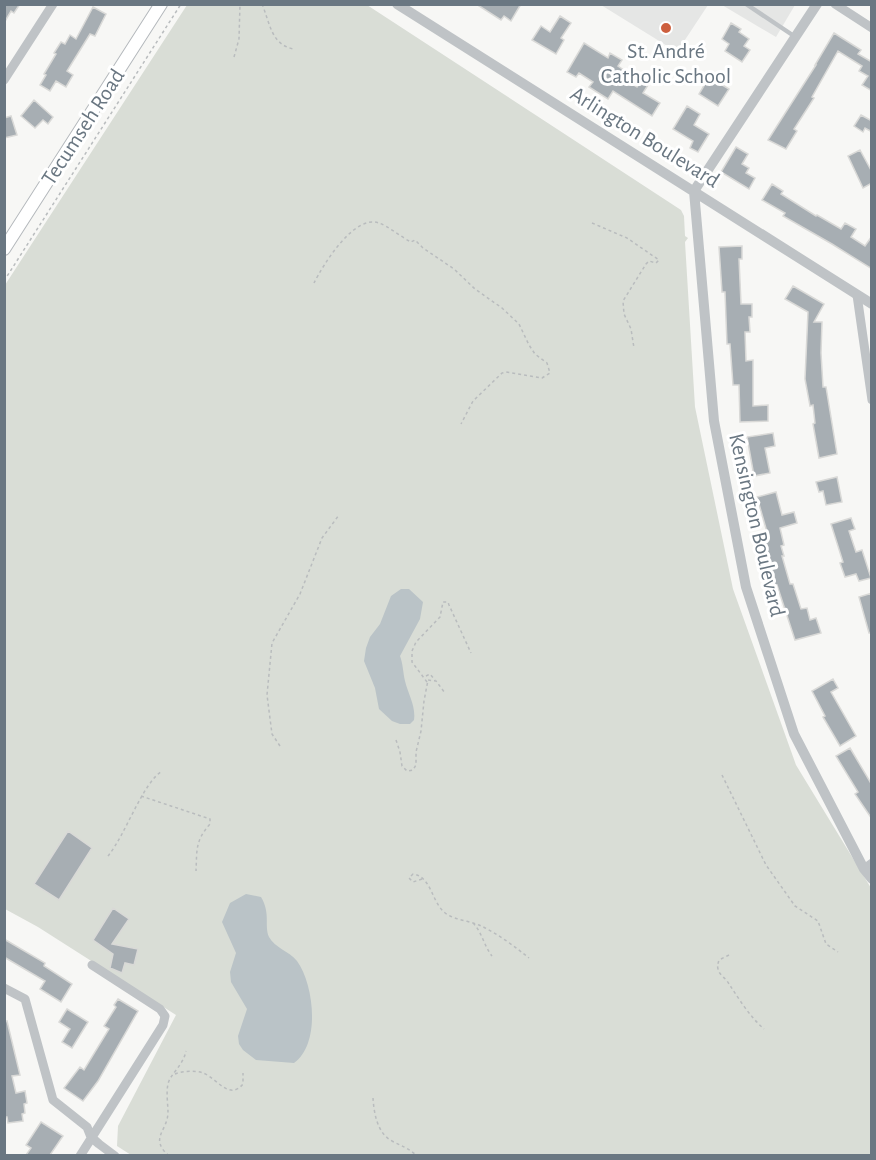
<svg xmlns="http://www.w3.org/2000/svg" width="876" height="1160" viewBox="0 0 876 1160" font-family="'Alegreya Sans',sans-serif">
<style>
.built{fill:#e5e6e5}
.green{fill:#d9ddd6}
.water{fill:#bac3c7}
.building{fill:#a7aeb3;stroke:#d9d9d7;stroke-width:1.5}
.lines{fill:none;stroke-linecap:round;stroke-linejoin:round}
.secondary-casing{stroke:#b4b8bc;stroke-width:14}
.path{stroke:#b9bcbe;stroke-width:1.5;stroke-dasharray:3 3;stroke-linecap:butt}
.service{stroke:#bfc3c6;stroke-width:4.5}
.minor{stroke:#bfc3c6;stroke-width:9}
.tertiary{stroke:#bfc3c6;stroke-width:10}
.secondary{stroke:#fff;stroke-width:12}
.poi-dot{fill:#cd5f3e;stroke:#fff;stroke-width:2}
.labels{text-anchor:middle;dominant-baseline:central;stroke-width:6;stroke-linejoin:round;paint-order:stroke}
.poi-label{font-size:22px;fill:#6a7782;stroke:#fff}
.street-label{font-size:22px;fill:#6a7782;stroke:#fff}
</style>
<rect width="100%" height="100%" fill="#f7f7f5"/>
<path class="built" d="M601,5H708L677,52Z
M722,5H795L776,37Z"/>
<path class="green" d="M187,5H367L681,210L684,216L685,236L688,238L685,242L695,407L733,589L796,765L871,888V1155H131L117,1146L118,1126L176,1015L38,927L5,909V285Z"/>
<path class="water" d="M401,589H409L423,602L420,619L400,656C403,664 403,672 405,681C408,694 416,706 414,720L410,724H400L392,721L379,709L375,688L364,661L366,648L370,637L380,624L391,596Z
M246,894L261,897C271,914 264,925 269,937C275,948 289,951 297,961C314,984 321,1044 294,1063L256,1060L243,1050L239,1044L238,1036L247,1009L231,982L230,972L236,953L222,922L230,903Z"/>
<path class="building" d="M4,4H20L14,13L11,11L4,23Z
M476,4H521L511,21L504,16L501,20Z
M93,7L106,14L95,36L90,34L67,71L73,75L66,87L56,81L50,91L40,85L46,75L44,74L56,54L54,53L61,42L65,44L70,35L76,39Z
M560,16L571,23L561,38L564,40L556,54L532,40L541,26L550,32Z
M731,23L741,29L739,32L749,39L744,46L750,50L742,62L725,51L729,44L722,39Z
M834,33L861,50L858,54L872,62V91L862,85L868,76L859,71L862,66L838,51L812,97L814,98L794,129L797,131L786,149L768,140L816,65H815Z
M584,43L608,58L610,53L622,60L618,66L625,71L621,77L637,87L641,81L648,85L643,93L660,103L652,116L613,91L608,99L589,87L593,82L579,73L576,77L567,72Z
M709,77L729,89L718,106L699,94Z
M34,100L53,117L48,124L43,120L35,128L21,116Z
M687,106L700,114L694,125L709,134L698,152L690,148L693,141L673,129Z
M861,115L872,121V132L865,128L863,132L854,126Z
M11,116L17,135L4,138V118Z
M736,147L748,154L742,164L749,168L746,173L755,178L749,189L721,172Z
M860,150L872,172V183L863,188L848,156Z
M772,184L783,191L781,194L816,216L817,215L841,229L845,223L856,229L851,237L865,246L872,236V269L832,244L783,216L785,213L762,200Z
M742,246V259H739L741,304H752V317H749L750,332H745L746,361L753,360V406L768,405V421L740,422L739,385H733L730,344H727L725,292H722L719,247Z
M793,286L824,304L814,322H822L821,353L823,387H826L837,454L819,458L813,424L815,423L813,405L810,406L805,379L808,312L785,299Z
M773,433L775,446L765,448L770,473L754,476L747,437Z
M837,477L842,502L826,505L823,491L819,492L816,482Z
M776,492L782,515L794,512L797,523L780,528L784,545L781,546L784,556H782L790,584H793L801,609L807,608L810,620L816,618L821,633L795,640L777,585L775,586L767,560H766L761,541L769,539L757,497Z
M851,518L855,529L849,531L856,552L862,550L871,578L859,581L856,574L845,577L840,563L843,562L831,524Z
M872,593V633H869L859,597Z
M833,679L838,688L831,692L856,736L840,746L823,717L825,716L812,691Z
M850,748L872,785V819L855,794L858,792L836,756Z
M68,831L92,848L59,900L34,884Z
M113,908L129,919L112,944L138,949L134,965L125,963L122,973L110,968L113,954L93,940Z
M4,939L45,963L44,966L72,984L61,1002L40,989L45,981L4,957Z
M118,999L138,1011L98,1081L83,1101L64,1088L80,1067L84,1070L109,1029L104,1026L116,1007L114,1005Z
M67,1009L88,1022L72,1048L62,1042L70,1029L59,1022Z
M7,1021L20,1075L12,1076L16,1093L25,1091L27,1103L24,1104L25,1113L22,1114L23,1121L8,1123L7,1117H4V1022Z
M41,1122L63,1136L50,1155H26L31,1148L26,1145Z"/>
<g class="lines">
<g class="secondary-casing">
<path id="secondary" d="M4,249L161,4"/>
</g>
<path class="path" d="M262,4C270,23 271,45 294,49
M234,57L239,39L240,4
M592,223L627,238L659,260L656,263L649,261L646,264L623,301L624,314L631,329L634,348
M4,281L181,4
M314,283C323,265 354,214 379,223C388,226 401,237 411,242L415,240L423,248L454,269L475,289L502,308L519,324L529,345L535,354L547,363L550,373L542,378L506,372L502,373L473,401L461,424
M426,676L430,674L435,680
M427,682L412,662V651L416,642L440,617L443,602H448L449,605L471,653
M396,740L400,752L402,766L407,771L413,770L416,765V752L421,731L424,701L428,680L436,681L445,693
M280,746L272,734L267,695L272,643L300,594L322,538L339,515
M722,775L766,865L795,906L818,921L826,944L838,952
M141,796L210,819V824C195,841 197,850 196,871
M108,856C126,834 142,784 162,771
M422,879L413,882L409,878L413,874C433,877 431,905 448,915C457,920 469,921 479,925C497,933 514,946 529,958
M473,923C482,932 484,946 492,956
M729,955L719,960C718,964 717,965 718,969C719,975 726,978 729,984C739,999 750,1017 764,1029
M175,1074C183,1071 195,1070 203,1073C217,1078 229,1101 243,1084V1073
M373,1098C374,1113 377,1133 392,1141C401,1146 409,1148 417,1156
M169,1156C149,1138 167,1132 168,1113C168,1104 166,1093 168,1084C170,1074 183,1066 186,1051"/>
<path class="service" d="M746,4L794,36"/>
<path class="minor" d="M835,4L872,28
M4,80L53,4
M857,295L872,400
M864,869L872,863
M4,988L25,999L53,1100L87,1127L91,1137L99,1144L115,1156
M80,1156L163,1025L165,1016L160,1009L92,965"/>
<path class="tertiary" d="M397,4L872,304
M694,191L714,421L746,587L794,734L864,869L872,879
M694,191L817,4"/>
<use href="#secondary" class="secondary"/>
</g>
<circle class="poi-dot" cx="666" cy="28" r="6"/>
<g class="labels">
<g class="poi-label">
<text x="666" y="51">St. André<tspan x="666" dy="25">Catholic School</tspan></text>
</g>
<g class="street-label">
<text transform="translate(83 127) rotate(-57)">Tecumseh Road</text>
<text transform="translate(645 137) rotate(32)">Arlington Boulevard</text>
<text transform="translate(757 525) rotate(77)">Kensington Boulevard</text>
</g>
</g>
<rect width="876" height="1160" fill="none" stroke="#6a7782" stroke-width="12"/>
</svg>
